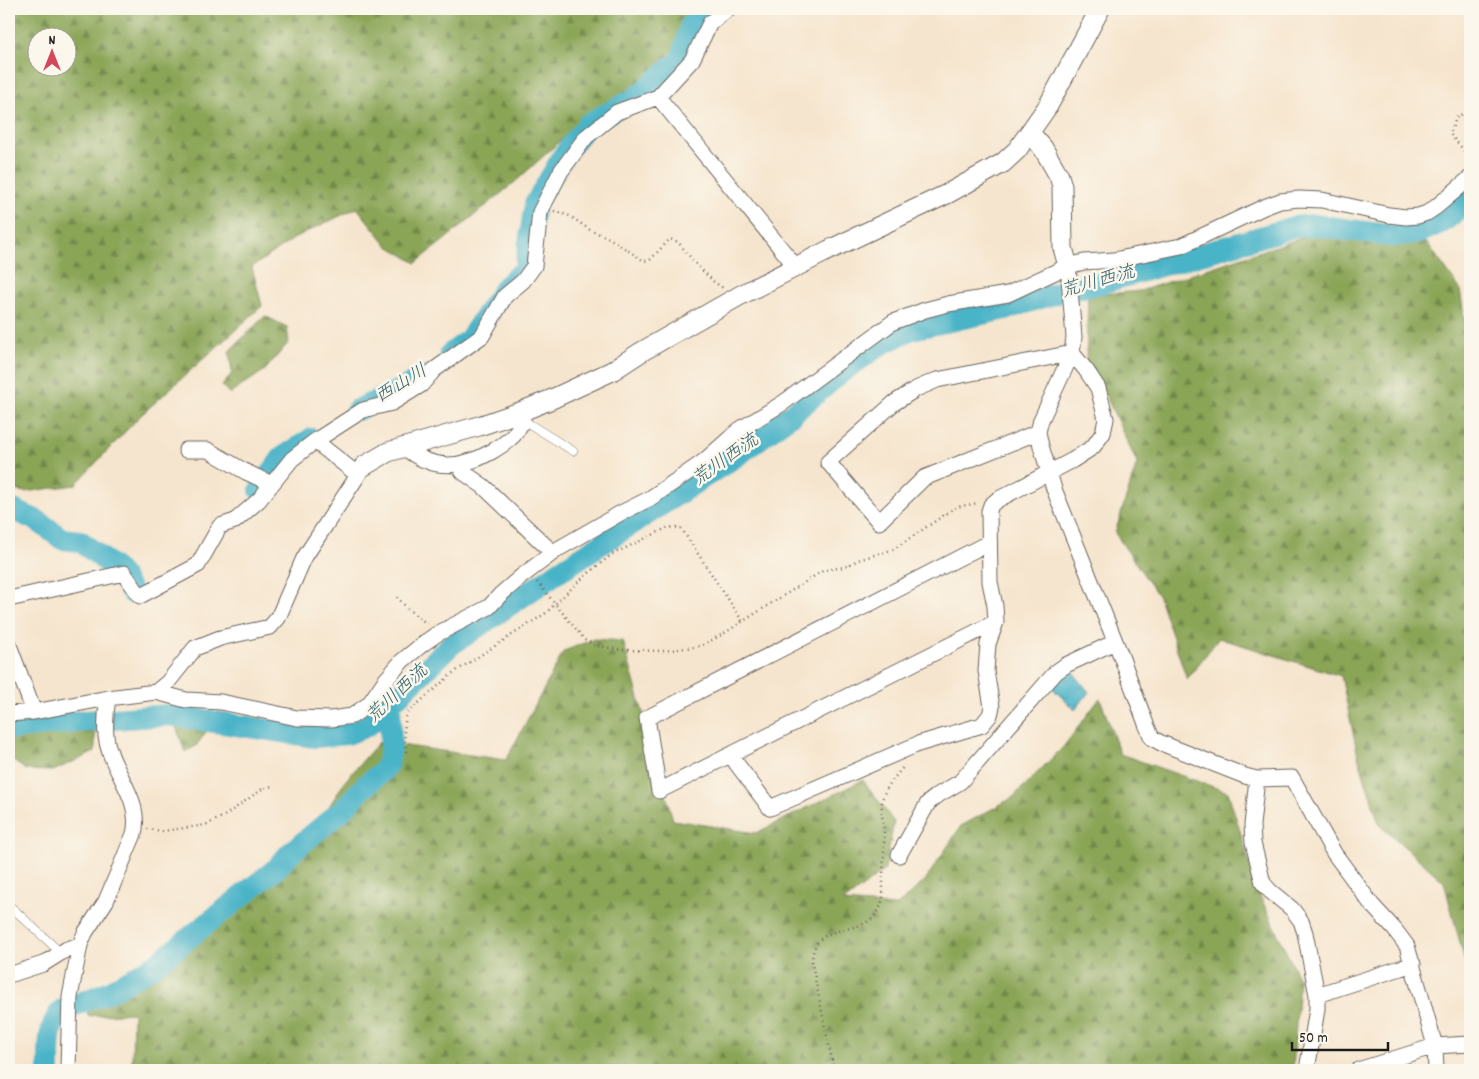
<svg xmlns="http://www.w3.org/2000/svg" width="1479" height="1079" viewBox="0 0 1479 1079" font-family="Dekko,'Klee One',sans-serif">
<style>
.forest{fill:url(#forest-firs);stroke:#53603a;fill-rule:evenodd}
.water{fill:url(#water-ripples);stroke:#336872}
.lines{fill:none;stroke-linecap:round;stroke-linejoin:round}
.river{stroke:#4ab3c8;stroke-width:22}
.service-casing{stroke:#68625a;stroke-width:9}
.minor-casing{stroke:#68625a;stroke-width:17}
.tertiary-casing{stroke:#68625a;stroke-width:21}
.path{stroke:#68625a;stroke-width:2.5;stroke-dasharray:1 4;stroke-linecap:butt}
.service{stroke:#fff;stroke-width:8}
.minor{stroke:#fff;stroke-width:15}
.tertiary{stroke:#fff;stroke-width:19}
.labels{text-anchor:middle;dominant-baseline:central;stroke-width:5;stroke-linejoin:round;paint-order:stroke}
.water-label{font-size:19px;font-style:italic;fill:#316069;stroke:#fbf7ec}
</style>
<defs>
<pattern id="forest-firs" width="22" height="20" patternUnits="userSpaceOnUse" patternTransform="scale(1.25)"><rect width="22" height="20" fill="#8aa557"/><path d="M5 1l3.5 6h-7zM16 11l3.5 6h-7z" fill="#708647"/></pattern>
<pattern id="water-ripples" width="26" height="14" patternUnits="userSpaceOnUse" patternTransform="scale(1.25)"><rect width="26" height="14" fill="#4ab3c8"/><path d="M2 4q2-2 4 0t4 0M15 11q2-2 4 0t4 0" fill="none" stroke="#3d91a2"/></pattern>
</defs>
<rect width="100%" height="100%" fill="#fbf7ec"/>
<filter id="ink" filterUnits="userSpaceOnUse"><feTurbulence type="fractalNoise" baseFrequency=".02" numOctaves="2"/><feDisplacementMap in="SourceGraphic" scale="10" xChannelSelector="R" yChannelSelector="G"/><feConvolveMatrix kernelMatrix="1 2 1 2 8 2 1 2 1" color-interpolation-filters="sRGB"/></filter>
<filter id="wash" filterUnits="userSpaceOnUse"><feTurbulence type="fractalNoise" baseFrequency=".0096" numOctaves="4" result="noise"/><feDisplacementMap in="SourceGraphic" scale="20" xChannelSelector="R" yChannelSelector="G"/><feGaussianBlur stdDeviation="1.12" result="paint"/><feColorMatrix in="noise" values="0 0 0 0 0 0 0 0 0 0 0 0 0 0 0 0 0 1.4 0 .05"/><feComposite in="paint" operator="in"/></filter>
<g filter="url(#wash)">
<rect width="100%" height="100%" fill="#f6e5ce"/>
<path class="forest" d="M9,9H703L689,19L674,55L635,91L580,123L515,182L416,263L388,246L357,208L298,236L252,267L262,306L140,416L75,485L24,492L9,489ZM38,38H68V68H38Z
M1325,230L1427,243L1460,289L1470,356V981L1444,882L1379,824L1358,756L1341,676L1219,638L1187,679L1159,597L1115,533L1137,463L1106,396L1086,362L1088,295L1140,291Z
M265,316L287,327L289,342L265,370L230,394L222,386L232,373L229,351Z
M594,639L623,641L673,820L756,833L863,780L894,822L885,870L843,902L896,906L924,882L961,826L1012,798L1064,746L1100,698L1120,754L1228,792L1260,896L1299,979L1293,1070H127L132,1065L133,1013L88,1016L86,997L190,934L303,847L346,780L379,742L506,760L564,651Z
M82,710L95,726V752L53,771L26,770L9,758V729L14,726Z
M204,714L211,725L196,746L185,752L174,721Z"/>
<path class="water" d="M1072,671L1089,692L1075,710L1052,688L1063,676Z"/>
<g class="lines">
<path class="river" d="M450,354L469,340L506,286L525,270L535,204L563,156L588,124L636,98L682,59L691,25L717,9
M357,410L408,386L421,376
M260,490L282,458L311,439
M9,508L38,521L62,539L80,541L118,571L132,593
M9,729L86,721L169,715L315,737L347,734L367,726L451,645L560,571L741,453L792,414L843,371L882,344L912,329L1006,309L1063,291L1102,283L1294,227L1314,225L1393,236L1420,232L1443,222L1470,200
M49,1070C49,1049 47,1027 62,1010L111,991L155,965L277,868L288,855L341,811L365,786L382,772L388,763L391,747L390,702"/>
</g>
</g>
<g filter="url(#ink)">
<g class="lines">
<g class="service-casing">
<path id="service" d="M523,420L573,451
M9,905L61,953"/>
</g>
<g class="minor-casing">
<path id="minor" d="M658,97L796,267
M1068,266L1074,337L1072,353L1041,420L1038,432L1041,446L1054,489L1121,656L1146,724L1152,738L1161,743L1245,776L1257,779L1292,778L1334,853L1372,905L1395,930L1407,946L1435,1046L1436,1070
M315,441L358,475
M404,447C432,471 461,469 491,452C498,448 507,442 513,436C517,432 520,425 523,420L520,412
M186,450H208L246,472L272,484
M459,465L463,472L483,486L553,553
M9,599L124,573L140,596L198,565L220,526L235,521L259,500L292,459L315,441L363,410L392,403L421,385L434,370L482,336L505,296L523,281L534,266L540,212L561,171L586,137L617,112L658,97L692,60L710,23L728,9
M996,622L730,755L770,808L918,744L982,725L990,715L992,707L986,671L988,644L996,622L995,606L990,582L989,511L991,505L997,500L1073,460L1093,447L1103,433L1106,419L1098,388L1086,370L1072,353L937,380L916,389L894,403L828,462L879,522L924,478L1038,432
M9,645L34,712
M156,692L168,682L195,648L220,638L270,627L278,618L304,558L364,466
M9,714L34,712L108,698L156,692L186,700L221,702L297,718L331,719L352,716L369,704L384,682L402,661L424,643L437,634L489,607L500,595L522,576L558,549L619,514L649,499L683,476L703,462L739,430L783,403L893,322L925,310L948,304L1008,294L1068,266L1084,262L1114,260L1181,246L1264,207L1280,201L1299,199L1322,200L1389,215L1406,217L1418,216L1427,213L1436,207L1470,178
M730,755L659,791L647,718L988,543
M1257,779L1252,825L1253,843L1263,883L1270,891L1292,909L1301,921L1305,933L1317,995V1009L1307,1070
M899,855L928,803L938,795L960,782L1056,672L1066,665L1115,642
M9,975L43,964L67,949L80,945
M1317,995L1413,964
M68,1070L70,997L80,945L85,933L106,901L134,834C143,798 110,771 106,736C105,724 106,710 108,698
M1358,1070L1435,1046L1470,1044"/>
</g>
<g class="tertiary-casing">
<path id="tertiary" d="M1030,133L1043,148L1059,176L1062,186L1063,248L1068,266
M364,466L388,452L479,426L520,412L552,399L612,371L641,352L739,296L829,250L947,194L1003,163L1017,150L1048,106L1100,9"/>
</g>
<path class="path" d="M1470,109L1456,118L1450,134L1470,158
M554,211L570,216L590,230L609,238L644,261L650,260L670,239L678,242L696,264L714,282L723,288
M537,582L585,640L597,646L623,650L664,651L701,646L723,634L824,570L845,567L858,560L894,549L956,507L978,503
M397,597L408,609L427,624
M406,752L404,731L406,714L453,673L546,613L579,581L611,555L669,527L681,528L743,622
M147,829L163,831L206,825L224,816L265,787L275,786
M834,1070L812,964C811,914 870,943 881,904C884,897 883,888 883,881C883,864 885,848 884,831C883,820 880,809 883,797C887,785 896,776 904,766"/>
<use href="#service" class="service"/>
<use href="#minor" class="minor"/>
<use href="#tertiary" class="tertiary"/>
</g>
</g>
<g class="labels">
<g class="water-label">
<text transform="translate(1098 283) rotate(-16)">荒川西流</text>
<text transform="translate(402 385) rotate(-31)">西山川</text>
<text transform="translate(726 461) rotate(-35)">荒川西流</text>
<text transform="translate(398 695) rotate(-43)">荒川西流</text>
</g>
</g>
<rect width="1479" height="1079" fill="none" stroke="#fbf7ec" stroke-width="30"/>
<g transform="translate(52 52)"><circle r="24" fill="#fbf7ec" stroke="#a29f99"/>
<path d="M0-4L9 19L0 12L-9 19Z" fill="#d1495b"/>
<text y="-8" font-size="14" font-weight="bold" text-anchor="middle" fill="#1c1c1c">N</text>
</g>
<path d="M1292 1042v8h96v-8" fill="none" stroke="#1c1c1c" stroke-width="2.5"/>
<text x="1299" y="1042" font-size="15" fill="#1c1c1c" stroke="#fbf7ec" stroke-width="4" paint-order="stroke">50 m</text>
</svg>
